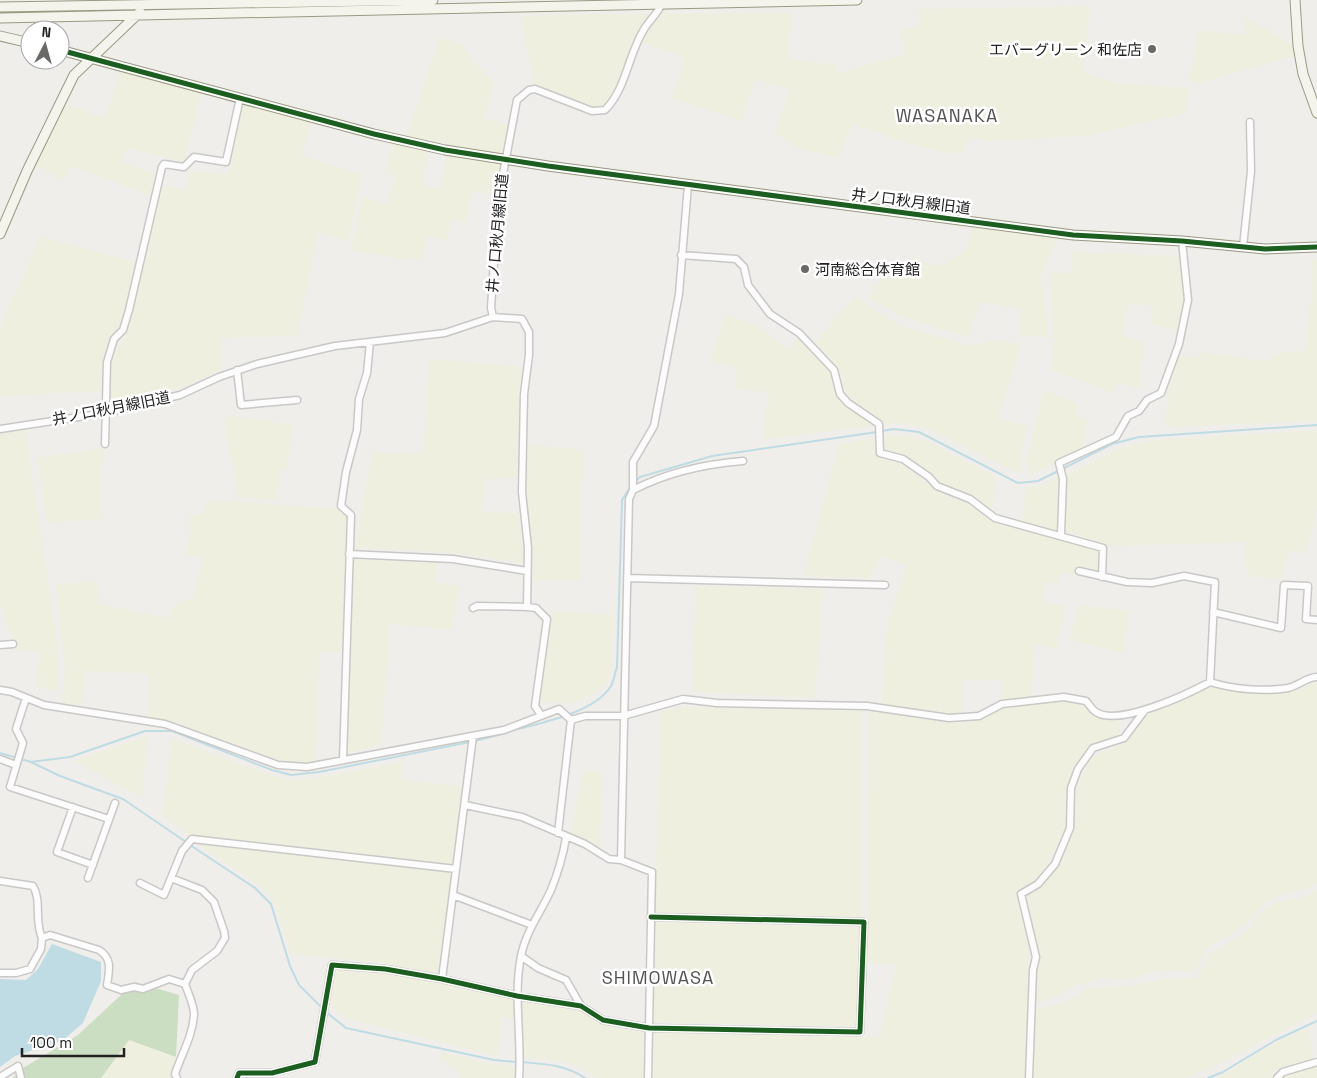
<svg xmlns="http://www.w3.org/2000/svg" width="1317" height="1078" viewBox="0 0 1317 1078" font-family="'Space Grotesk','Noto Sans JP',sans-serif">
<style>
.farmland{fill:#efefdf}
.forest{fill:#cbdec1}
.water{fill:#bfdbe3}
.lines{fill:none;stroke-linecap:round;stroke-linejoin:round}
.stream{stroke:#bfdbe3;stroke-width:2}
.street-casing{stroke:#c9c8c7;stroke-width:9}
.secondary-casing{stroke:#999a82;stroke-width:11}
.street{stroke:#fdfcfc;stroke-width:6}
.secondary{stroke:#f4f4ed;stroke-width:9}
.cycleway-casing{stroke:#fff;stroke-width:8}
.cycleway{stroke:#1b5e20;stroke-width:5}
.poi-dot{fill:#6a6968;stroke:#fff;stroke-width:2}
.labels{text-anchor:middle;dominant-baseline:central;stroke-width:5;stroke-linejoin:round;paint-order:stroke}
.poi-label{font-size:15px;fill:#222;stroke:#fff;text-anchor:end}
.street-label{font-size:15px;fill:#222;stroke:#fff}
.quarter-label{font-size:18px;letter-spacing:1px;fill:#555;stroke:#fff}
</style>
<rect width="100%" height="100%" fill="#f0eeeb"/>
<path class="farmland" d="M1090,6L1083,73L1120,84L1188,88L1186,113L1086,136L989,141L969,137L964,154L944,152L914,145L852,124L839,158L801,149L774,133L790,89L755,80L741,121L671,98L685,58L641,42L647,29L661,13L792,14L788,59L838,65L836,74L905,54L899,31L921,24L917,9Z
M654,13L643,25L634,41L616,92L604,107L592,108L534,86L521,16Z
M1246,17L1295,47L1296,55L1202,82H1189L1198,30L1244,35Z
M440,37L462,45L474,62L495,83L484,118L509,125L503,155L407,136Z
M120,71L202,93L184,162L127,148L122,161L155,175L151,195L70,166L65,180L35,166L64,104L105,118Z
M243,104L311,122L302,156L362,174L348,241L318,232L297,336L221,338V370L179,389L153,391L110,404L112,359L128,331L162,185L186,190L190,171L228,175Z
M392,142L429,152L422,184L440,189L447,155L501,164L497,196L473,191L465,222L451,219L447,240L427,237L422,259H404L351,250L362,197L386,204L396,176L385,171Z
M973,227L1058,238L1041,276L1049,338L1019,335L1021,309L980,301L968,337L903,317L869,298L879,283L885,266L914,258L938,267L964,252Z
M41,237L136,262L126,310L108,345L104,362L102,391L0,396V330L8,307Z
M1073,252L1180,256L1186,299L1180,331L1150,324L1152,306L1127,304L1122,336L1144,342L1139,388L1116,382L1113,393L1052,370L1054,339L1049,273H1070Z
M1311,260H1317V421L1166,427L1167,394L1178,357L1199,358L1200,352L1267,361L1282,352L1305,351L1311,299Z
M855,296L898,325L970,346L994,340L1021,343L998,420L1027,425L1020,463L1022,475L930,430L906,423L883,424L877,416L851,401L844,388L841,372L816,342Z
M725,315L754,324L788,350L799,336L832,373L836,390L844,405L873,425L763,440L768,392L734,389L736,367L711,361Z
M430,359L523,367L519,393L518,478L486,479L481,512L519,513L524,563L445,552L355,548L372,452L423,454Z
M1044,390L1078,403L1075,415L1087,419L1084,449L1030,475L1026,461Z
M226,416L292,424L287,468L281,470L276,500L239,497L226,435Z
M25,426L58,649V691L35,687L40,651H17L0,604V430Z
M1317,430V507L1306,554L1288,550L1281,580L1247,576L1245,542L1110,546L1064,530L1068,473L1127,445L1158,440Z
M904,435L927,442L996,477L992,509L973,498L940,485L927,470L906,458L884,450L882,445L883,436Z
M876,438L875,455L903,465L945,497L968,504L1003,526L1025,529L1100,550L1098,572L1077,566L1074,575L1061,572L1058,583L1045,582L1042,602L1066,606L1056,648L1034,645L1032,698L1002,701L1001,680H962V714L947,715L881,705L887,626L907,565L881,556L870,578L803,576L839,444Z
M529,444L583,450L580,580L534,581L532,545L525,491Z
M104,448L99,494L103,519L47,523L37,458Z
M1060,476L1057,531L1022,521L1026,487L1038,486Z
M213,500L339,509L349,517L343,652H319L316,762L303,764L268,758L178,723L148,717L149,674L86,671L81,705L65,704L62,701L65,671L56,584L97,581L98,604L169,618L172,607L183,600L192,601L203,557L186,554L191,529L189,515L204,514L206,504Z
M353,558L437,563L434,582L459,586L452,630L390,624L381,745L348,753Z
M695,586L823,589L815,698L693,692Z
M1078,605L1130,611L1123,653L1070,640Z
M551,611L613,615L612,664L608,681L592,695L572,703L539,702Z
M1317,682V883L1306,889L1286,893L1264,903L1245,925L1207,948L1198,968L1189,972L1159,970L1129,979L1100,978L1074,986L1057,997L1034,1003L1035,969L1038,958L1025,896L1037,888L1055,868L1073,832L1076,790L1092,757L1125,742L1148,714L1211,687L1234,692H1292Z
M1063,701L1086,704L1096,716L1118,718L1120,735L1091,745L1074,772L1069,786L1066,828L1047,865L1035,881L1018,893L1030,956L1025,1078H650L652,1030L879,1038L896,965L866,963L869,711L960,723L983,719L1003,708Z
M680,707L862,711L861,919L655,913L660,712Z
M147,736L142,798L75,761Z
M172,739L267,774L288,780L315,778L402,762L401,780L464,786L454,860L450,865L189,835L162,815Z
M584,770L602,772L600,849L570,835Z
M193,841L453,872L440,974L382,963L291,954L273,900L259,885Z
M1317,890V1013L1208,1069L1185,1078H1032L1034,1009L1064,1003L1088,988L1130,986L1166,979L1197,978L1211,953L1246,932L1260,913L1274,903L1306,896Z
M655,922L860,927L857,1027L652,1022Z
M334,966L383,971L515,997L516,1019L502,1017L497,1056L344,1018L327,1003Z
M522,998L579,1008L594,1019L615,1028L646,1030L644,1078H599L570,1063L523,1057Z
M1308,1028L1314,1059L1276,1070L1273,1078H1217L1277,1042Z
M129,1040L176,1057L173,1078H101Z
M441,1052L485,1063L517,1067L516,1078H461L457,1071L440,1058Z
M1317,1065V1078H1281L1283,1074Z"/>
<path class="forest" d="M135,982L179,995L176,1057L129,1040L101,1078H13L23,1068L78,1035Z"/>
<path class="water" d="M52,944L101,962V981L83,1023L62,1041L15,1056L0,1067V979L26,980L38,969Z"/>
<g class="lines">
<path class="stream" d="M882,431L894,429L919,432L1018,483L1038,481L1112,444L1139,437L1317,425
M636,481L640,477L712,456L877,432
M506,732C536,724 594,714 611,686C614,680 615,673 617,667L622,500L631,486
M475,741L502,734
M0,753L31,762L60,776L123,799L186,842
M31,762L70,757L145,731H172L272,770L291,775L319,772L470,742
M190,845L255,888L271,904L290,966L299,985L323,1009
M326,1012L346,1028L494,1060L517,1062
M522,1062C545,1064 566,1065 585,1078
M1208,1078L1223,1072L1276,1040L1317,1021"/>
<g class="street-casing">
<path id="street" d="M1243,247L1251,171L1250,122
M681,255L736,259L744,267L748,285L770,314L799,333L834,370L840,394L848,403L879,424L880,453L903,459L929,477L937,486L970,499L995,518L1103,548L1102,577
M493,317L491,308L498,200L517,100L529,90L535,89L592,111L605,110C626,89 628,56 643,31C648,21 658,14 662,3
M237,370L241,405L297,400
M0,429L105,413L180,395L219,377L257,364L335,346L445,333L493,317L522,319L529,332V355L524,394L522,492L528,548L527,607L536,608L547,619L535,706L541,715
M105,444L107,362L114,339L123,330L129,310L162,167L164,164L184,167L194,157L226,162L240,98
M633,490V462L654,426L679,294L688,185
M1061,534L1063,479L1059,463L1116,437L1128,416L1139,411L1147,400L1161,393L1179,344L1188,300L1182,241
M349,554L453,559L527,571
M1079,571L1127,582L1152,583L1184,576L1215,582L1210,682
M627,578L885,585
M473,608L477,606L530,607
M1213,612L1281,628L1284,585L1308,586L1306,619L1317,620
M0,645L13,644
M0,690L12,692L44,705L165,724L278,765L307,767L504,730L559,709L571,720L558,833
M26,698L16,729L23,743L10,787L109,819
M571,720L585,716H623L683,699L717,703L867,706L949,718L979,716L1002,704L1064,697L1086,701C1089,704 1092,710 1096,712C1118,727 1188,694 1210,682C1233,689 1263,692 1288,688C1298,686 1307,677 1317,677
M0,759L16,765
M343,760L351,515L341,506L346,472L357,430L359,399L367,373L370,342
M465,805L522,817L585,844L609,859L621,860
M73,807L57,852L93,865
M88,878L115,803
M171,878L202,890L214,902L224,931L225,938L217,951L192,970L185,984
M0,881L33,886C42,901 34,921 42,938
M140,883L164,895L182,851L192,839L456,869
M453,895L532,925
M521,956L538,968L566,980L581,1006
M0,973H16L30,969L41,949L42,938L50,935L99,950C113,959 109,971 107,985L121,990L134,987L143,989L169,979L185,984C188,993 194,1005 194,1014C193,1036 181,1055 175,1074L177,1078
M442,979L473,736
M0,1077L18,1066L21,1078
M237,1078L239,1073H272L315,1062L332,965L385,969L442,979L517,996L581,1006L603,1020L649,1028L860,1032L864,922L651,917
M519,1078C522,1038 513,996 521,956C526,931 541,912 551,890C558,873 563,855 566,838
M648,1078L652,872L621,860L629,499L633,490C666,473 705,464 743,461
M1029,1078L1033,970L1036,957L1021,894L1038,884L1055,864L1070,828L1071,788L1078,769L1093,748L1124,738L1145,710
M1277,1078L1283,1072L1317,1062"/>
</g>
<g class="secondary-casing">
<path id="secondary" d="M1295,0L1298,46L1303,74L1317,113
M0,7L433,0
M0,18L857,0
M0,36L30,43
M60,50L374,134L445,150L548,166L1073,235L1182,241L1265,249L1317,247
M0,234L27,171L74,75L140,12"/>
</g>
<use href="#street" class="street"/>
<use href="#secondary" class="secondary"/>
<g class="cycleway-casing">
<path id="cycleway" d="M60,50L374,134L445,150L548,166L1073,235L1182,241L1265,249L1317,247
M237,1078L239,1073H272L315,1062L332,965L385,969L442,979L517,996L581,1006L603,1020L649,1028L860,1032L864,922L651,917"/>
</g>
<use href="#cycleway" class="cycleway"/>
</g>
<g class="poi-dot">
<circle cx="1152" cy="49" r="5"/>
<circle cx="805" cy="269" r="5"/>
</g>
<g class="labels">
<g class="poi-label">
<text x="1142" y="49">エバーグリーン 和佐店</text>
<text x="815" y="269" text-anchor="start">河南総合体育館</text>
</g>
<g class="street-label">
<text transform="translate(911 201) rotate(7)">井ノ口秋月線旧道</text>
<text transform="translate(497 233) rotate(-85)">井ノ口秋月線旧道</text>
<text transform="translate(111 408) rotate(-11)">井ノ口秋月線旧道</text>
</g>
<g class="quarter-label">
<text x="947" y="115">WASANAKA</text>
<text x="658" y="977">SHIMOWASA</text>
</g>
</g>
<g transform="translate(45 45) rotate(6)"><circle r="24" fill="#ffffff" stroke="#a7a7a7"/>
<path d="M0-4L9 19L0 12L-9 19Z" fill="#6a6968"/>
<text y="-8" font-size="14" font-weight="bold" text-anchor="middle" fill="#222222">N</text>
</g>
<path d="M22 1048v8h102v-8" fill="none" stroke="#222222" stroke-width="2.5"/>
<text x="30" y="1048" font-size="15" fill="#222222" stroke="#ffffff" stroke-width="4" paint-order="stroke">100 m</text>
</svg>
